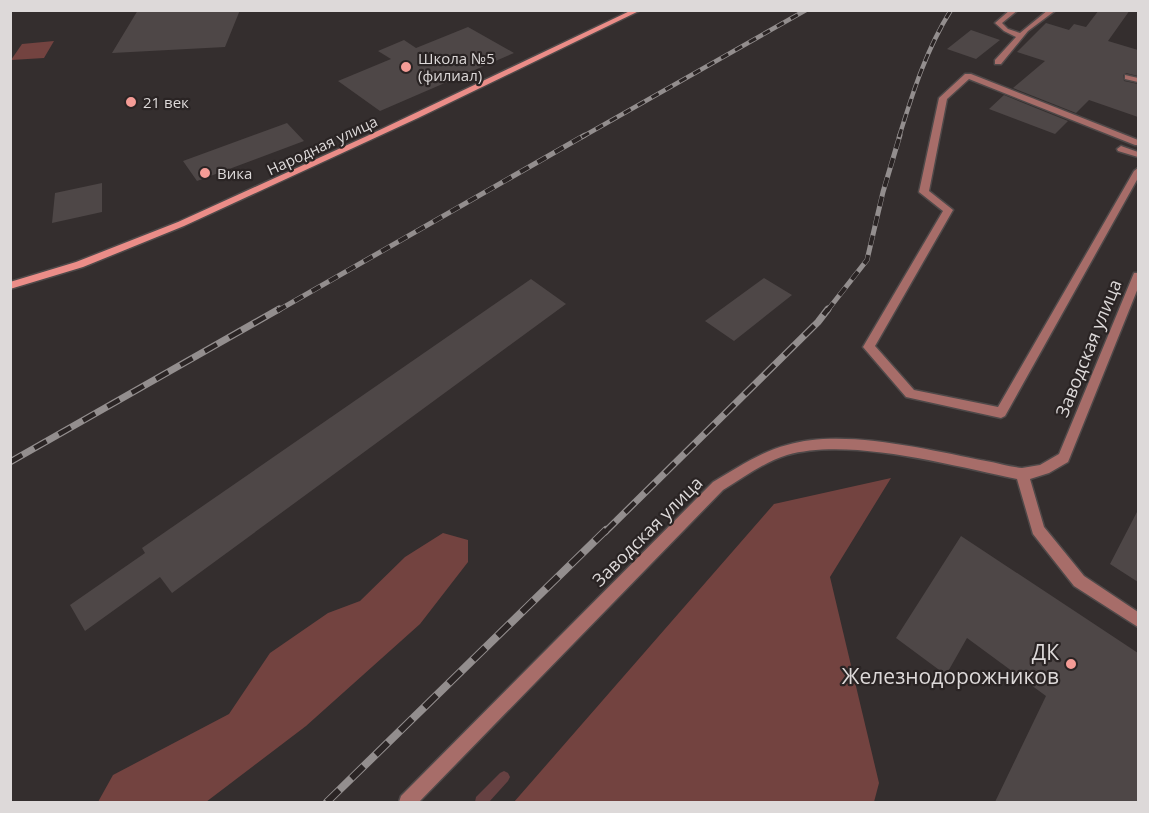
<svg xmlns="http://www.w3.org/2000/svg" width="1149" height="813" viewBox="0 0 1149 813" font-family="'Open Sans',sans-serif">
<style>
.green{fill:#734340}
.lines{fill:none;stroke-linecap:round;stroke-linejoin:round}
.stream{fill:#664142;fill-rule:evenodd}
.building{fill:#4e4747}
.lane-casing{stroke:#4f4949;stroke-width:3}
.street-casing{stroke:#4f4949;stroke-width:3}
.secondary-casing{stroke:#4f4949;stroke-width:3}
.lane{fill:#a76d69;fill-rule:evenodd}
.street{fill:#a76d69;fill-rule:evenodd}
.secondary{fill:#eb8d88;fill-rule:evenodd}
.rail-far3-casing{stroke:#938e8e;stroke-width:4.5}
.rail-far2-casing{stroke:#938e8e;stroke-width:5}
.rail-far1-casing{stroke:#938e8e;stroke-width:7}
.rail-casing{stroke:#938e8e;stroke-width:8}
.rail-far3{stroke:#2a2424;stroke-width:3;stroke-dasharray:8;stroke-linecap:butt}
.rail-far2{stroke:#2a2424;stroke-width:4;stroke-dasharray:10;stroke-linecap:butt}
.rail-far1{stroke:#2a2424;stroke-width:4.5;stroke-dasharray:14;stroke-linecap:butt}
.rail{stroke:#2a2424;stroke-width:6;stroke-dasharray:17;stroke-linecap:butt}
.poi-dot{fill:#f59c96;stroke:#2a2424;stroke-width:2}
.labels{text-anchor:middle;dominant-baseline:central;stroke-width:4.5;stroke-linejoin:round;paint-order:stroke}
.far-poi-label{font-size:15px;fill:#ddd9d9;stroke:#2a2424;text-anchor:start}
.far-street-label{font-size:15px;fill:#ddd9d9;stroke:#2a2424}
.street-label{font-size:18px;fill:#ddd9d9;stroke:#2a2424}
.near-poi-label{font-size:21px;fill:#ddd9d9;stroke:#2a2424;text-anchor:end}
</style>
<rect width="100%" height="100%" fill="#342e2e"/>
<path class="green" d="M54,41L44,58L11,60L22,44Z
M891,478L830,577L879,783L874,802H514L774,504Z
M443,533L468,540V562L420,624L306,726L206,802H98L113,775L229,714L270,653L328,613L360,601L405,557Z"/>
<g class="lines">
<path class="stream" d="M504,771L508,773L510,777L508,781L489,802H475L476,797L500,773Z"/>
</g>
<path class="building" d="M138,10H240L225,47L112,53Z
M1099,10H1130L1108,41L1138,50V76L1126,73L1123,75L1124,81L1138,84V117L1089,100L1076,113L1013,88L1045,61L1017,52L1046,23L1069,30L1074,24L1086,27Z
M468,27L514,53L380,111L338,81L391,59L378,51L404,40L416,48Z
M971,30L1000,40L976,59L947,49Z
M1004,95L1068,121L1055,134L989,109Z
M287,123L304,141L197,181L183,161Z
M102,183V212L52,223L55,193Z
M764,278L792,295L734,341L705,321Z
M531,279L566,304L172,593L160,577L85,631L70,605L145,553L142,548Z
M1138,510V582L1110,564Z
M961,536L1138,653V802H995L1046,696L967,638L946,675L896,638Z"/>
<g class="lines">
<g class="lane-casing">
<path id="lane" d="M1010,10H1018L1002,23L1008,29L1020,33L1048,10H1056L1028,31L1001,64H995V60L1016,37L1004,31L995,23Z
M1125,75L1138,78V82L1125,79Z
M1121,146L1138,152V157L1118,151L1117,149Z"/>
</g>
<g class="street-casing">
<path id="street" d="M965,74H971L1138,140V145H1135L969,79L947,99L929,191L953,210L875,346L914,390L998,407L1134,171L1138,168V178L1005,416L1001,418L906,397L863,347L943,211L919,192L939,98Z
M1134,273H1138V288L1068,462L1049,473L1030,479L1044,527L1084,576L1138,612V627L1074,586L1033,534L1017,479C953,466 850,437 787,455C764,462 743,478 723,490L419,802H399L401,796L713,482C737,468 760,452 787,445C843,428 929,450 986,461C998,463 1010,467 1022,468L1040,465L1059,454Z"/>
</g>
<g class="secondary-casing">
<path id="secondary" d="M632,10H641L418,118L184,226L83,267L10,289V282L76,262L178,222L367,136Z"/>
</g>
<use href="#lane" class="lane"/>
<use href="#street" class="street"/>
<use href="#secondary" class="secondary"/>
<g class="rail-far3-casing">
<path id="rail-far3" d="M582,137L806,10
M899,137C913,92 926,50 951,10"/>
</g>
<g class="rail-far2-casing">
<path id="rail-far2" d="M277,311L585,135
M827,311L867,260L883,192L900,135"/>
</g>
<g class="rail-far1-casing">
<path id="rail-far1" d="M10,462L279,309
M605,532L818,322L828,309"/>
</g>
<g class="rail-casing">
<path id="rail" d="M327,802L606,530"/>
</g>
<use href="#rail-far3" class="rail-far3"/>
<use href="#rail-far2" class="rail-far2"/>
<use href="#rail-far1" class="rail-far1"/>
<use href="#rail" class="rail"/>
</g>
<g class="poi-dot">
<circle cx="406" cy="67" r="6"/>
<circle cx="131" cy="102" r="6"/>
<circle cx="205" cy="173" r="6"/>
<circle cx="1071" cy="664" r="6"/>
</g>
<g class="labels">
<g class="far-poi-label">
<text x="418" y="58">Школа №5<tspan x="418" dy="17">(филиал)</tspan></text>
<text x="143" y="102">21 век</text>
<text x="217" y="173">Вика</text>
</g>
<g class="far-street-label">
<text transform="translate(322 145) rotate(-25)">Народная улица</text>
</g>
<g class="street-label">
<text transform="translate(1088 348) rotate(-68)">Заводская улица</text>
<text transform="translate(647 531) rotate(-45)">Заводская улица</text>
</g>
<g class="near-poi-label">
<text x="1059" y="652">ДК<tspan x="1059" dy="24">Железнодорожников</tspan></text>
</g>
</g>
<rect width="1149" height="813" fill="none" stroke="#ddd9d9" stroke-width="24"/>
</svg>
